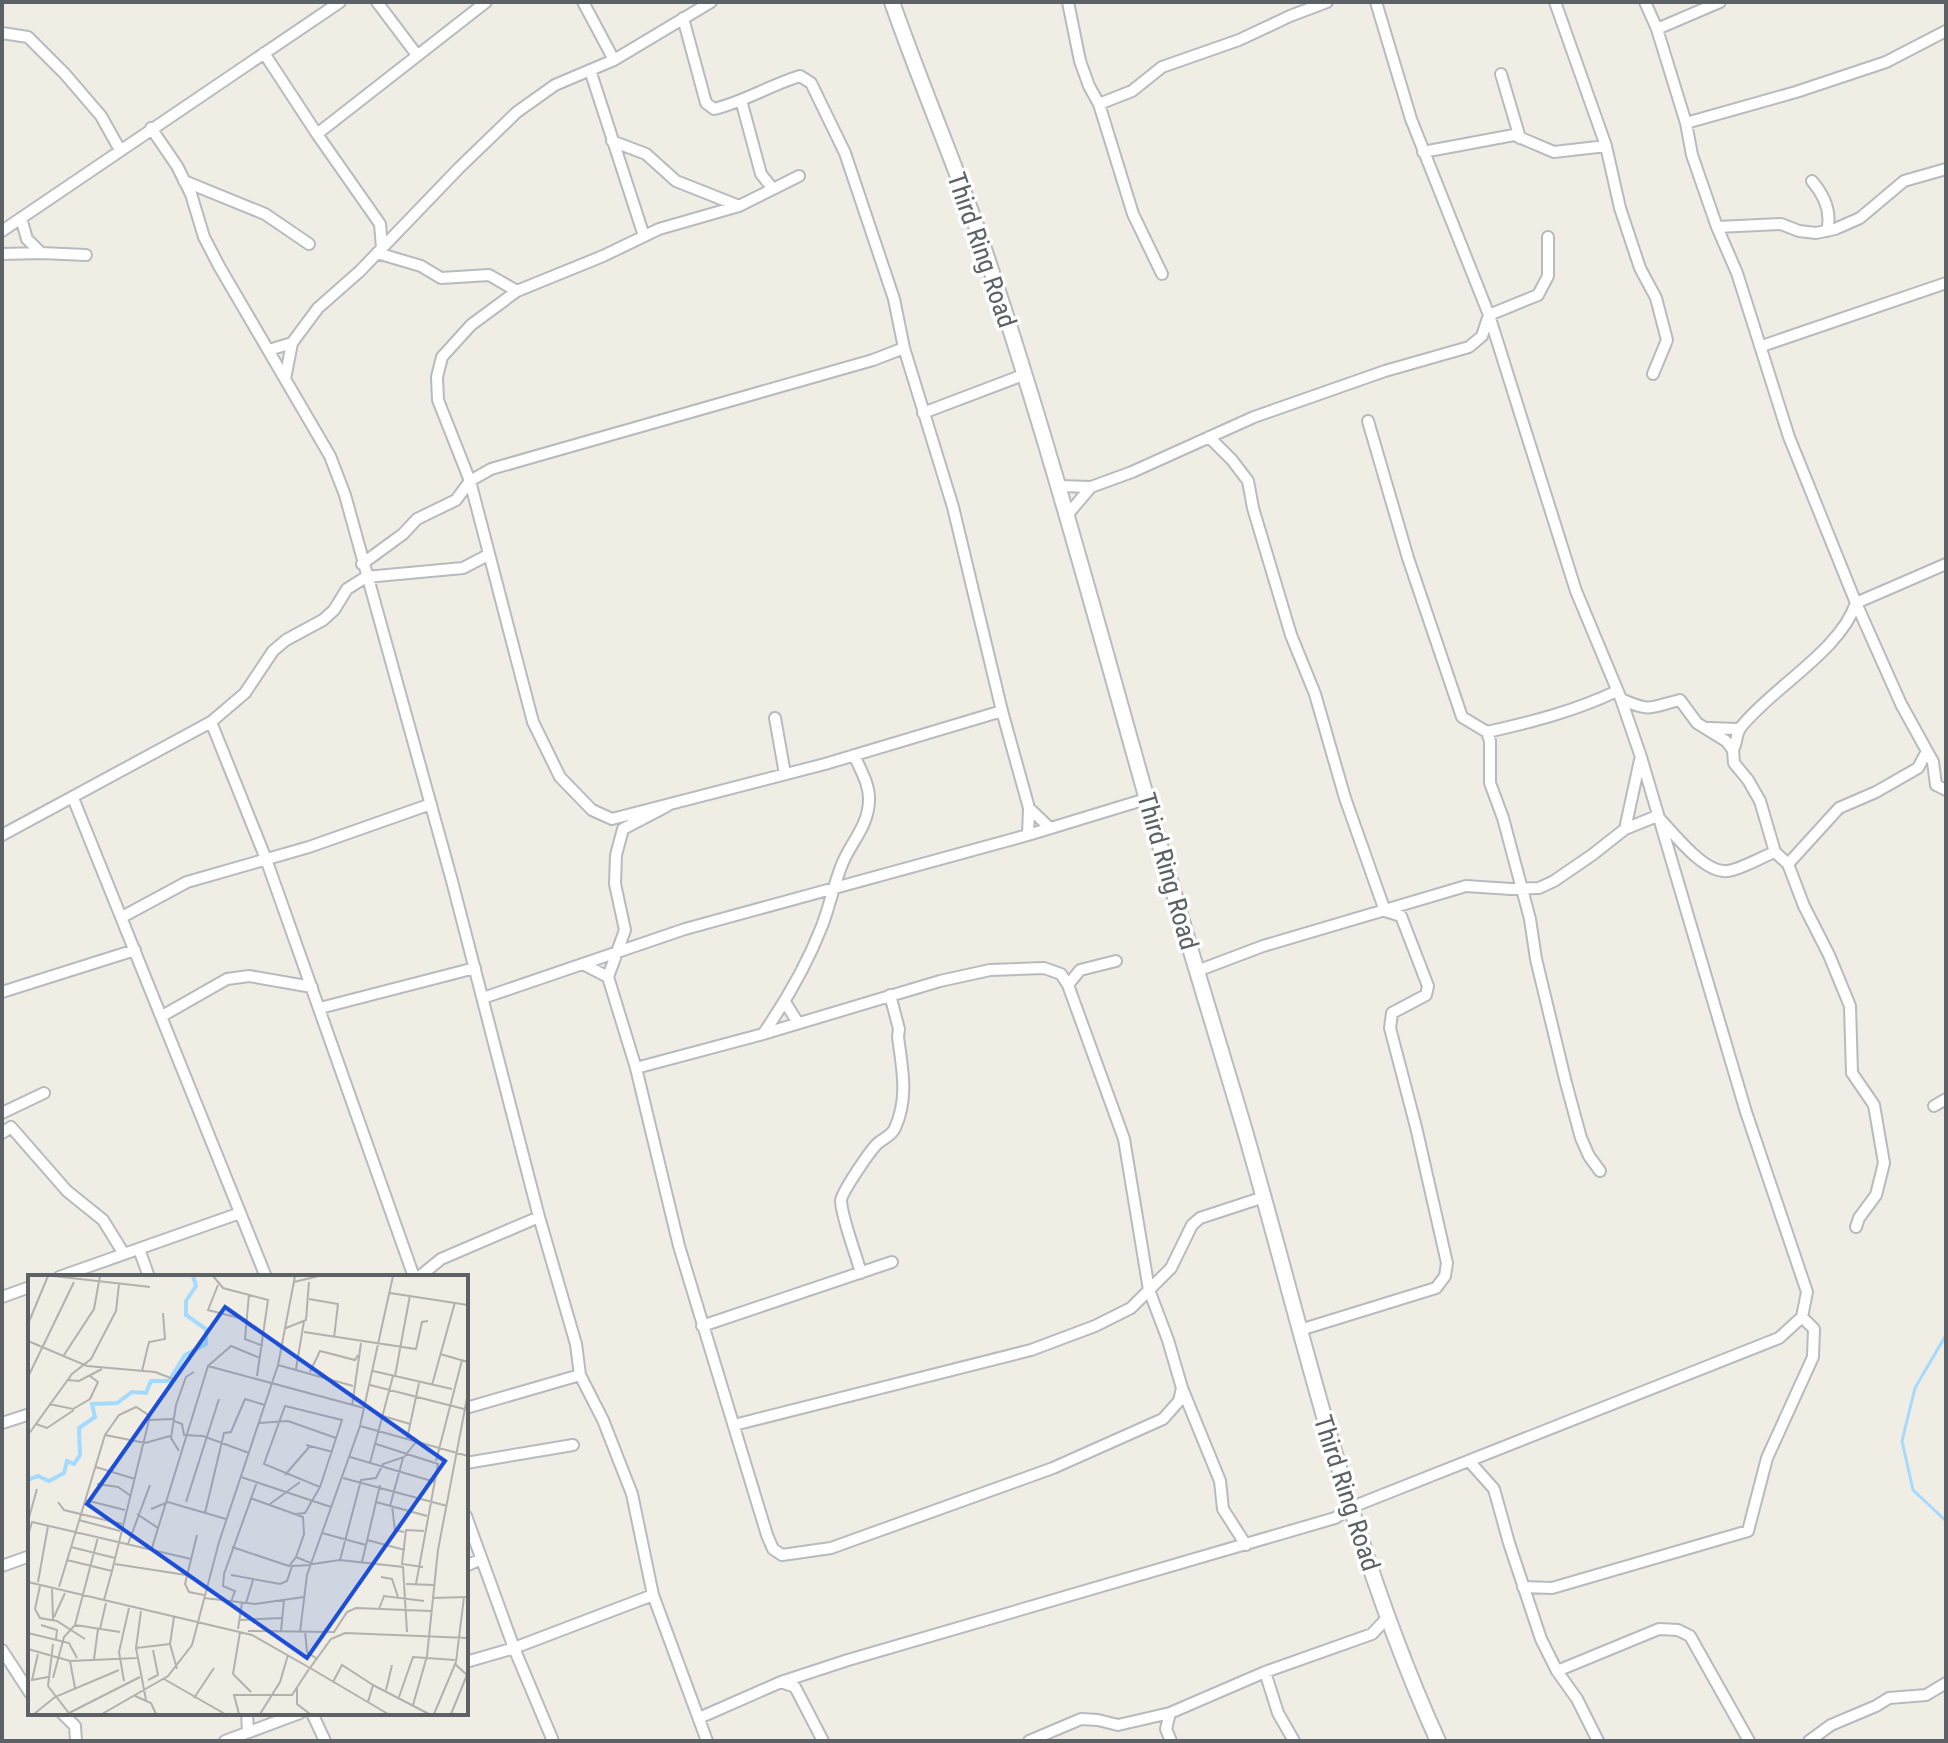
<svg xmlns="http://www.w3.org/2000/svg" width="1948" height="1743" viewBox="0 0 1948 1743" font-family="'Roboto Condensed',sans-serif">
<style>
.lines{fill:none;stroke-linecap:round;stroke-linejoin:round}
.stream{stroke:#a5daff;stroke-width:3}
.street-casing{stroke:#b7bbbf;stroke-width:14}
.secondary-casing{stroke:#b8bcc1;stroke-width:18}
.street{stroke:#fff;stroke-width:10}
.secondary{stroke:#fff;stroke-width:14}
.labels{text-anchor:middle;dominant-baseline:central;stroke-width:7;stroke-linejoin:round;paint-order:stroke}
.street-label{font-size:26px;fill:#5c6166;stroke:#fff}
.inset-river{fill:none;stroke:#a5daff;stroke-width:4}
.inset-road{fill:none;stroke:#b1b1ae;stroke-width:2}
.view{fill:#1d4ed8;fill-opacity:0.15;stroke:#1d4ed8;stroke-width:4}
.inset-edge{fill:none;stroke:#5c6166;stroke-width:4}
</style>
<rect width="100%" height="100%" fill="#f0ede4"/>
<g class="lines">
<path class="stream" d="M1946,1335L1915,1388L1902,1441L1913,1490L1946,1521"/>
<g class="street-casing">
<path id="street" d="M377,2L417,55
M583,2L614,60
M1068,2L1080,61L1089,86L1099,104L1133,214L1162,274
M1555,2L1606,146L1620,208L1640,268L1656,298L1667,340L1653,374
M1645,2L1657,29L1686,123L1692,155L1717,227L1737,273L1789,437L1856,603L1901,704L1933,762L1936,785L1946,790
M683,18L706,103L714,109C744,102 770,85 800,76L811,83L845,153L894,299L904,348L953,507L1002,711L1029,808L1028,835
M1657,29L1720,2
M2,33L28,37L65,74L101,116L120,150
M264,53L317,134L380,224L382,248
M590,70L644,236
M1501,74L1520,138
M741,100L761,174L773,189
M1099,104L1132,91L1162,67L1239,40L1290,16L1327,2
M1686,123L1796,92L1886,62L1946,31
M151,128L177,166L191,194L204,237L219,266L330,456L345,495L452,881L539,1217L576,1344L580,1375L603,1420L632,1494L653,1595L707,1741
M317,134L486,2
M612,141L646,154L676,181L739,206
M1423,152L1514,135L1554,152L1606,146
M184,181L265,214L309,244
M1812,181C1824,195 1832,212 1827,231
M21,218L27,239L41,253L86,255
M1717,227L1781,224L1799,231L1816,233L1835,229L1860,218L1904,181L1946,169
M2,231L340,2
M377,253L421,266L441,278L489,275L517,291
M2,254L41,253
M1762,346L1946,283
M904,348L873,360L491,469L470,481L533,722L560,777L592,810L612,819L825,764L1002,711
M269,350L292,343
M285,379L292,343L318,308L360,271L459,168L517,112L555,85L614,60L711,2
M923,413L1023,375
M1368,421L1408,558L1462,717L1487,732L1490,741V783L1503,818L1530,919L1536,959L1566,1083L1581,1138L1589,1156L1600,1171
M1209,437L1232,460L1248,481L1253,508L1291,635L1315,694L1345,798L1385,911L1401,916L1428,986L1426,995L1392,1013L1390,1028L1416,1127L1447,1263L1445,1276L1436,1288L1300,1330
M1059,486L1091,487L1132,472L1254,417L1385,371L1469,347L1482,336L1489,315L1538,295L1548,276V237
M1068,514L1091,487
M362,564L403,534L417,519L456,500L470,481L438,400L437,377L442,357L471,325L517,291L603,256L659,229L739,206L799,176
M1621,699C1652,713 1650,707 1680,700L1697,723L1726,741L1733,750L1734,763L1748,780L1760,801L1775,852L1788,864L1804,906L1829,955L1850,1006L1852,1073L1874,1105L1884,1163L1876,1195L1859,1218L1856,1227
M775,718L785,774
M211,722L266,859L414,1277
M1708,728L1738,729
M1487,732C1532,722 1575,711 1617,691
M1733,750C1737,743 1736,733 1741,727C1773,687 1840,651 1856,603L1946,564
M73,798L266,1277
M1029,808L1050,828
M1625,829L1640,760
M2,835L211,722L245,693L273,651L286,640L323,620L334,610L347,589L366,577L463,568L488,555
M1788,864L1839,808L1876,792L1918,768L1926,753
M122,917L187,882L309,847L431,804
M583,964L608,977
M1197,971L1263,946L1466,886L1511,889L1539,888L1554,881L1592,855L1625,829L1657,816C1672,831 1704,874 1727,871C1740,870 1761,857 1775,852
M1068,985L1080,970L1116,961
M2,992L135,950
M483,998L685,929L1028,835L1146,799
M785,1002L798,1023
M320,1008L475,968
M162,1016L227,979L249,976L312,987
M763,1034C786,1001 807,964 822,926C830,905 834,883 843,862C852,841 868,826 869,801C870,785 860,769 854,755
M636,1068L679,1246L767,1535L773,1549L782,1555L831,1548L1053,1468L1163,1419L1179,1401L1182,1388L1168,1340L1149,1290L1124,1139L1068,985L1061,974L1044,968L990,970L940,981L763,1034L636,1068L608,977L625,930L615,884L616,855L623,829L667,806
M1934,1106L1946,1099
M2,1113L44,1093
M2,1133L11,1127L67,1191L103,1220L124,1254
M139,1249L149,1277
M861,1273C856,1254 842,1219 841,1201C841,1193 870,1151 877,1144C883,1138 891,1137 895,1128C909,1097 902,1068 898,1037L899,1029L890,995
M59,1277L240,1213
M419,1277L441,1259L539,1217
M2,1297L30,1287
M702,1326L892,1262
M1182,1388L1220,1481L1223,1509L1246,1545
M466,1408L580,1375
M2,1423L30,1414
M734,1425L1031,1350L1095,1326L1131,1308L1171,1268L1192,1225L1200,1218L1264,1197
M1469,1461L1494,1489L1509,1543L1541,1639L1557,1671L1577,1699L1598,1741
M466,1463L573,1445
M466,1516L514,1648L553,1741
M2,1566L30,1556
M466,1566L481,1559
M1523,1587L1552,1588L1748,1531L1767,1458L1813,1357L1814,1329L1802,1317
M2,1650L30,1693
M466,1662L514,1648L653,1595
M1557,1671L1659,1629L1678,1630L1690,1636L1749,1741
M1265,1672L1278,1713L1294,1741
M781,1682L795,1687L823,1741
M62,1713L75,1726L76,1741
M247,1713L248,1732
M312,1713L325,1741
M1170,1713L1166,1729L1171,1741
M699,1718L781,1682L848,1660L1335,1518L1352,1507L1779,1338L1802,1317L1807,1292L1746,1112L1641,757L1621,699L1576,591L1489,315L1411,119L1376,2
M225,1741L300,1713
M1029,1741L1081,1719L1098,1720L1118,1725L1170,1713L1265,1672L1372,1634L1386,1619
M1809,1741L1831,1725L1876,1706L1889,1698L1926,1695L1946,1683"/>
</g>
<g class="secondary-casing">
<path id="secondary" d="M892,2C919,80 952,156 979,234C1042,419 1093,608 1146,796C1176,905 1210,1013 1242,1121C1303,1329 1348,1543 1438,1741"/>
</g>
<use href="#street" class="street"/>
<use href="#secondary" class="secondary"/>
</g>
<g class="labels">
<g class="street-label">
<text transform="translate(982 250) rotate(71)">Third Ring Road</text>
<text transform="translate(1168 871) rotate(74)">Third Ring Road</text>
<text transform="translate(1347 1493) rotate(72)">Third Ring Road</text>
</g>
</g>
<g transform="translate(28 1275)">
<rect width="440" height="440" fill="#f0ede4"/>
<path class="inset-river" d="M0,205L10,201L21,206L36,198L39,186L46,189L52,180L51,153L67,142L64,129L89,128L104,117L118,118L123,106H141L157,80L178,69V54L158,40V26L168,11L165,1"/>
<path class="inset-road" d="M25,1L122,12M185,1L195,13L240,25L229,101M385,1H428M266,7L291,1M190,10L180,35L219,45M362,18L440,30M221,19L217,64L235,71M281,24L310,29L306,63M0,49L20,1M258,53L278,45L281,7M276,57L388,74L394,47L400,46M0,66L59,91L127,97L148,105M412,79L440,87M36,80L66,34L72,1M250,90L325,111M180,91L203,71L232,83M268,94L276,46M114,96L121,67L137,64L135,38M345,96L424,114M282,97L292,76L327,85L330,80M367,101L382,20M0,102L46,7M39,105L51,106L74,94M342,110L440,135M404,110L427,27M21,129L45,134L62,124L70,107L62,101M324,131L333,68M355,141L382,149M121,145L145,144M146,146L154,149L156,160L175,161L221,178M231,148L260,146L308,163M8,149L19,153L46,135M332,151L440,181M0,160L44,99L63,84L88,36L91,9M379,164L391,108M348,169L410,189L388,309M278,170L305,177M151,176L143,163L148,130L158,102L166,97M322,182L407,207M408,186L434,85M342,188L365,101M68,192L107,204M257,200L282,171M213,202L303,232M315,203L419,231M69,209L90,212L103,221M57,225L97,235M30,227L36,235L94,249M158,227L191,124M348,227L399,241M242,229L272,207M362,231L375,183M364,231L367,255L376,257M123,234L140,227L198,244M177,238L196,158L203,157L217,124L237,130M109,239L130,253M267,239L277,238L292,212L236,189L257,131L314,145L292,212M51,245L92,256M0,246L9,214M294,258L338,270M0,260L4,247L163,284M169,260L157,309L161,317L176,320M70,262L47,350L92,357M339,265L377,275M100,269L122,210M43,272L87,283M204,272L261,291L268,282L276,259L275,242L222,223M123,276L180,91L336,133M268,282L285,289L312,285L375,292L379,357M39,285L84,296L122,141L108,132L91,140L77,160M312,285L333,205L348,203L355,189L376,182L388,167M334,287L352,210M87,289L158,300M395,292L374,289L378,255L396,256M203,300L252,309L259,306L264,291L283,290M353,302L364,304L370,322M0,307L224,360L282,393L303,364L317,358L440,363M10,307L20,251M378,309L406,310M12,311L7,334L12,343L29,346L57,364M31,312L77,160L117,168L142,161M24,313L25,345M176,323L227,329L276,322M404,323L440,322M76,325L84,296M203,327L207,316L195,311L196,299L229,207M218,328L225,305M351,334L356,321L396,326M113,336L108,373L118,425M26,342L37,318M146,342L142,369L149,394M212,345L254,343M13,350L29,355L28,364M72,354L78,328M210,354L214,328M220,356L307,357M253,356L256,325M277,356L279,377L289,384M212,357L205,399L223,417M272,357L279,300L332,151L365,1M306,357L319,337L328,333L403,336M0,358L41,368L49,383M25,369L20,411L40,437M108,373L142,369M0,374L42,386L109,383M10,379L4,405L20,402M66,384L70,354M42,386L47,413M282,393L360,439M25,403L36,362L47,350M136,404L197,439M120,405L130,400L125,375M96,406L91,377L101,333M305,407L314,390L345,410M269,412V429L282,439M358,415L364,390M107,421L123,428L128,439M371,422L385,382L427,385M166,423L186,393M340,427L345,410L401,439M385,430L399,381L410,275L440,118M6,439L27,422L91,395M39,439L112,402M74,439L140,401L164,370L191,267L250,90L267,1M211,439L206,420H264L281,394M232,439L252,407L260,380M406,439L428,387L436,322M423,439L439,400L427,389"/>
<path class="view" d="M197,32L417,186L279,383L59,229Z"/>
<rect width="440" height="440" class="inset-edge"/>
</g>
<rect width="1948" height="1743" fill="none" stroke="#5c6166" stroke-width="8"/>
</svg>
